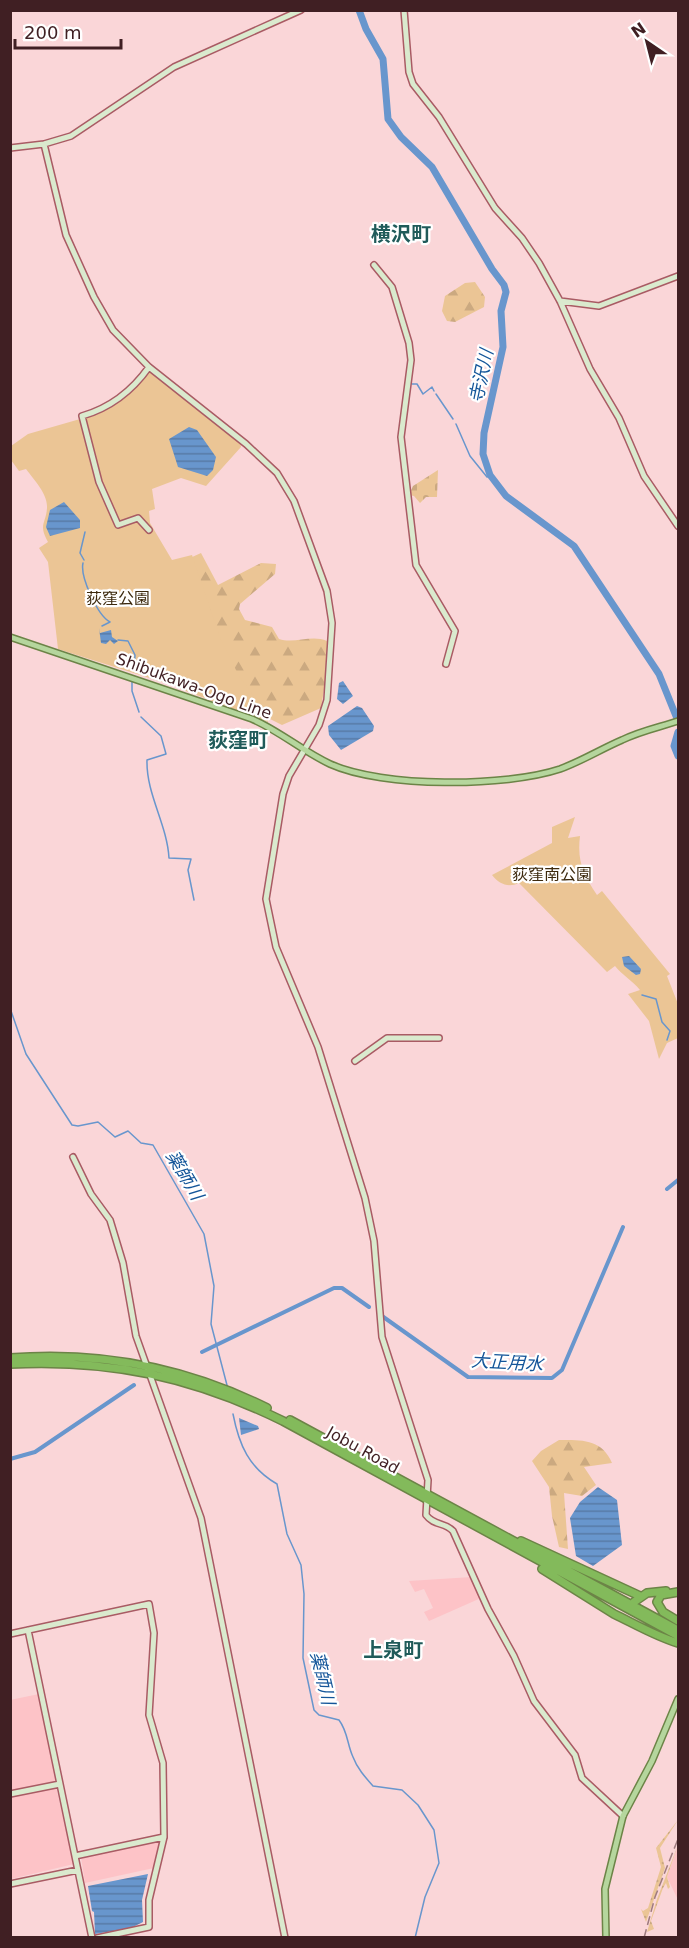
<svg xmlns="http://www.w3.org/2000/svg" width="689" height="1948" viewBox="0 0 689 1948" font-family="'DejaVu Sans','Noto Sans JP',sans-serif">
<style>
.built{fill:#fdc3c7}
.grass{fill:url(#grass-dots)}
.forest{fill:url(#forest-firs)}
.cemetery{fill:url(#cemetery-stones)}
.park{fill:#ebc595}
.water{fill:url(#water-rules)}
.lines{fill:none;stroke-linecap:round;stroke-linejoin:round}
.stream{stroke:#6896cd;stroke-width:1.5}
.canal{stroke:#6896cd;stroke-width:4}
.river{stroke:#6896cd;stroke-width:7}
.secondary-casing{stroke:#a95b64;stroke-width:8}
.primary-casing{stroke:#6c8447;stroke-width:8}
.highway-casing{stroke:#6c8447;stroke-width:10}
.secondary{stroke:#daeace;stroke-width:5}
.primary{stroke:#b5d69d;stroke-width:5}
.highway{stroke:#83ba5b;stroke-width:7}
.rail{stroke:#9e7b7e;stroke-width:1.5;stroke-dasharray:9 4.5;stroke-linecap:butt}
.labels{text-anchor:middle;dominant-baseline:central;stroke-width:4.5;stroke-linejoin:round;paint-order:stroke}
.park-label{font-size:16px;fill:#3d2a0e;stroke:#fff}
.street-label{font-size:16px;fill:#401f23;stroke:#fff}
.water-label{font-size:18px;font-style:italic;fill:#145599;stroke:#fff}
.quarter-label{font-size:20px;font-weight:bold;fill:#205b5a;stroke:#fff}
</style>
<defs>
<pattern id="grass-dots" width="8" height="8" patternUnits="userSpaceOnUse" patternTransform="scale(1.5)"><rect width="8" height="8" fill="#ebc595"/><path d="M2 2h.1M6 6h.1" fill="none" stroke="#cba980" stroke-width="1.8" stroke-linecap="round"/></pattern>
<pattern id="forest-firs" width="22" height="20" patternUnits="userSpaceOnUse" patternTransform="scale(1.5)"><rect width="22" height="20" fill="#ebc595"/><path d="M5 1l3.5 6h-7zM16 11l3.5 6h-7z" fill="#cba980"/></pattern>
<pattern id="cemetery-stones" width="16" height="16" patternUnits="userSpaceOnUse" patternTransform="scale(1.5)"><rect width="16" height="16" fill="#ebc595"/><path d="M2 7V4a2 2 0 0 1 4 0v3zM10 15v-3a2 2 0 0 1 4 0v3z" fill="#cba980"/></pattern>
<pattern id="water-rules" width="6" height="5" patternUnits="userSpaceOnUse" patternTransform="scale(1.5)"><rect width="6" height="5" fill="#6896cd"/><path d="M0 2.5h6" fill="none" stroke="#577aa6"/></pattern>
</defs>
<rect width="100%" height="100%" fill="#fad6d8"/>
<path class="built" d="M472,1577L481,1598L429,1621L424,1612L433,1608L424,1589L415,1592L409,1581Z
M39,1694L57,1780L55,1782L11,1792L10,1700Z
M56,1787L74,1864L11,1879V1796Z
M160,1840L162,1842L154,1868L85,1883L81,1857Z
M678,1846V1900L667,1877Z"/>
<path class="grass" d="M678,1820L660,1848L665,1868L646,1922L641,1909L643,1911L648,1908L661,1867L656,1848Z
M678,1845L667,1877L670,1887L668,1889L666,1883L663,1888L651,1921L654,1929L647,1932L657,1899Z"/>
<path class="forest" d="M475,282L485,297L484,307L455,322L447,321L442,311L445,296L465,283Z
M201,553L218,585L261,563L276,564L275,574L240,604L239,609L245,620L272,627L279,639C295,644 312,634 327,641L329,659L321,708L282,725L256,712L236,688L190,558Z
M559,1440C582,1440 602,1439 612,1463L584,1467L596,1485L582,1496L564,1493L568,1549L559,1547L552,1516L549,1487L532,1461L541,1451Z"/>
<path class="cemetery" d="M438,470L437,497H426L420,503L414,496L409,495L413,486Z"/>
<path class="park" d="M152,372L240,442L241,447L206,486L181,478L152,489L155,509L149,511L150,523L172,560L192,555L221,640L239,676L267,715L268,722L178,688L176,684L165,683L58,649L48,562L39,548L48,542C38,524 46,524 47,508C48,494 34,480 26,469L19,471L11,460V446L28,434L94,415L133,391L147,374Z
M575,817L568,838L580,836C577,861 583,874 597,895L602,891L670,974L667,976L678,1004V1038L667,1043L659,1059L649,1021L628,994L640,990C632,980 623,976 615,966L607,972L519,883C508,888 499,884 492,875L552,843V827Z"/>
<path class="water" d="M189,427L197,430L216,457L213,470L207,476L178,467L169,439Z
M64,502L80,520V528L50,536L46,527L50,510Z
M99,628L100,633L111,630L112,637L118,641L114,644L110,640L106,644L101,643Z
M343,681L353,696L343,704L337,699L339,683Z
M357,706L362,708L374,726L373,731L341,750L329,735L328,726Z
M622,957L629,956L641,969L640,974L636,975L624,966Z
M239,1418L258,1426L259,1429L241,1435Z
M598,1487L617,1500L622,1545L593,1566L576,1556L570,1518L580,1502Z
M148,1874L142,1900L143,1922L131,1928L95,1934L94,1912L92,1911L88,1886Z"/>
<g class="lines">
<path class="stream" d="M412,384H417L423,394L432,387L434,391
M436,394L453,419
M456,424L470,456L487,477L490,476
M84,560L80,553L85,532
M83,563C80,576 97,615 110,622L102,626
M630,627L628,628L643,651
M118,640L128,641L135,655L134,670
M132,681V691L139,712
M141,717L161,736L166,754L147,760C146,794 167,824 169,858L191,859L188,870L194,900
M642,995L656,999L662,1022L670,1031L667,1040
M10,1008L26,1054L72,1125L78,1126L98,1122L115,1137L128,1131L141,1143L153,1145L204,1234L214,1286L211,1324L228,1389
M233,1414C239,1445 249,1468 277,1484L287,1534L301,1565L304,1594L303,1658L314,1710L319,1715L339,1720C348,1732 347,1744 353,1757C357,1768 365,1777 373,1786L402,1790L418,1805L434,1830L439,1863L425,1897L415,1938"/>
<path class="canal" d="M667,1189L678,1180
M382,1316L468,1377L552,1378L562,1370L623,1227
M202,1352L334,1288H342L369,1307
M10,1459L35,1452L134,1385"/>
<path class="river" d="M359,10L366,29L383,59L388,119L401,137L432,167L492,269L504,285L506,292L501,311L503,347L484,433L483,454L490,475L506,496L574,546L659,674L678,721
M678,732L674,746L678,756"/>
<g class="secondary-casing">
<path id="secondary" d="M404,10L409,72L413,84L439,117L495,208L522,238L539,263L560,301L590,369L619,418L644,476L678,526
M44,144L66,235L94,297L113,330L149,367L246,444L277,473L294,501L327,591L332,623L327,700L319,725L289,776L283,794L266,899L276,947L318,1047L365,1198L374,1241L382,1337L428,1480L426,1515C434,1526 445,1522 453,1531L488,1609L514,1656L534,1701L575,1755L582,1778L623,1816
M10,148L44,144L71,136L174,67L301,10
M374,265L392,287L409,343L411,360L401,437L416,565L455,631L446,664
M560,301L599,306L678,276
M149,367C132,391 110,408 82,416L99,482L118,525L138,518L149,530
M355,1061L387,1038H439
M73,1157L91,1194L110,1220L123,1263L136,1336L201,1518L285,1938
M28,1630L92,1938
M10,1634L149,1604L154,1633L149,1715L163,1763L164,1837L149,1900V1927L97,1938
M10,1794L60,1784
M75,1856L164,1837
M10,1884L78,1870"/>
</g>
<g class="primary-casing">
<path id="primary" d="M10,637L252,719C280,731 302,751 330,764C383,788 506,787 560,769C582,761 601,749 622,740C640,731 660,727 678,721
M606,1938L605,1889L623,1816L652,1761L678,1699"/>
</g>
<g class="highway-casing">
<path id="highway" d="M10,1358C99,1351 187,1368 267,1408
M10,1364C111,1359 193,1377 283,1421L678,1636
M290,1420L678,1630
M521,1541L640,1596
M542,1569L614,1614C633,1623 655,1636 678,1643
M678,1592L661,1595L657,1602L663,1612L678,1621
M634,1602L647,1593L666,1591"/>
</g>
<use href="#secondary" class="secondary"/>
<use href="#primary" class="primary"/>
<use href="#highway" class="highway"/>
<path class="rail" d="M644,1938L655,1897L678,1839"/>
</g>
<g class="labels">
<g class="park-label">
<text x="118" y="598">荻窪公園</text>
<text x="552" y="874">荻窪南公園</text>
</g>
<g class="street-label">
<text transform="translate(194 686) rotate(20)">Shibukawa-Ogo Line</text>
<text transform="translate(363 1450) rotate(29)">Jobu Road</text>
</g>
<g class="water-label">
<text transform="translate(481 376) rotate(-78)">寺沢川</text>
<text transform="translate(185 1175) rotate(59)">薬師川</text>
<text transform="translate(507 1362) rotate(3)">大正用水</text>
<text transform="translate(323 1678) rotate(77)">薬師川</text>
</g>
<g class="quarter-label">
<text x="401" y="234">横沢町</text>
<text x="238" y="740">荻窪町</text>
<text x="393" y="1650">上泉町</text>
</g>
</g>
<rect width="689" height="1948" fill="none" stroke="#401f23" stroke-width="24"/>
<g transform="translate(647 42) rotate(325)" stroke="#ffffff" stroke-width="4.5" paint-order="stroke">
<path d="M0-4.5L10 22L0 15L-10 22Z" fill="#401f23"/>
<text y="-9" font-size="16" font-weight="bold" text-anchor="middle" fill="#401f23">N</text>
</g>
<path d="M15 39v9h106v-9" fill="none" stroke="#401f23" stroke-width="3"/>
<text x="24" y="39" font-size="18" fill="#401f23" stroke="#ffffff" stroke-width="4.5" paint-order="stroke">200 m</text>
</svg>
